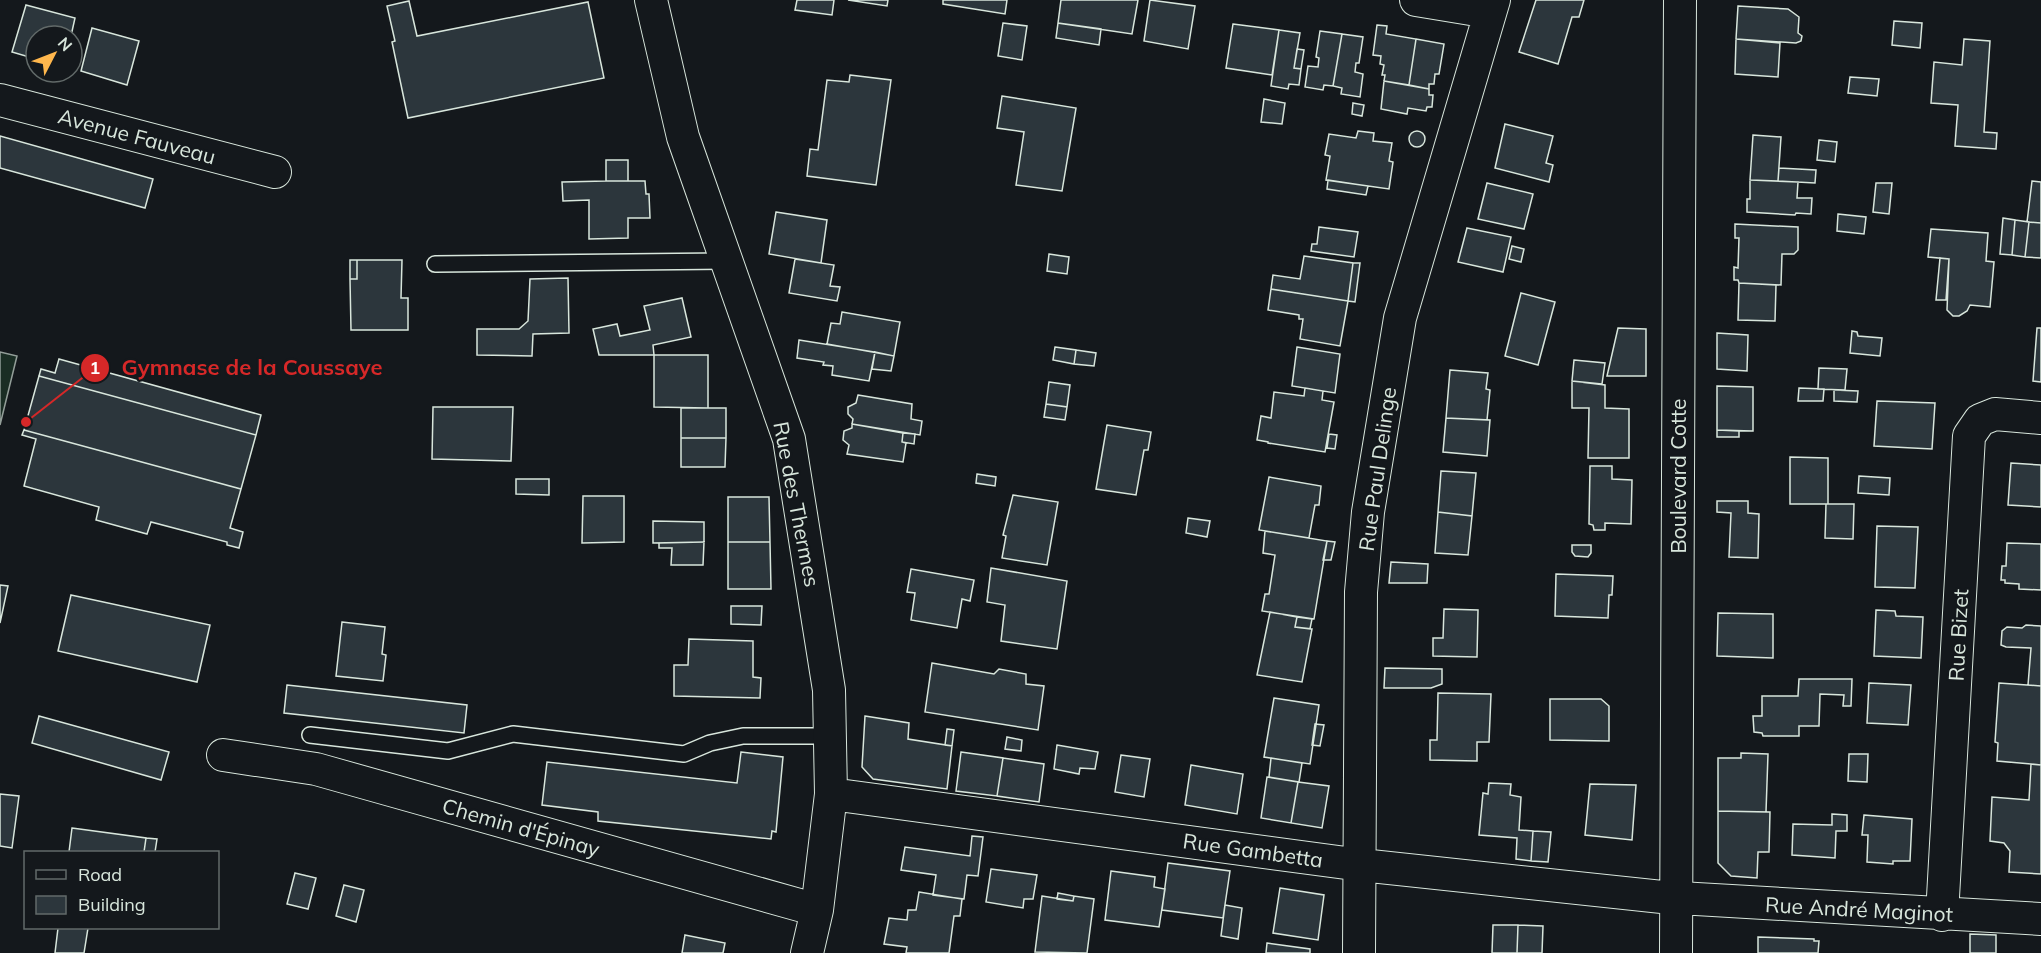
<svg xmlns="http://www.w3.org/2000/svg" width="2041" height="953" viewBox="0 0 2041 953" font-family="Mulish,sans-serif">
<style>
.green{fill:#1a2d24;stroke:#939e99;stroke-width:1.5}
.building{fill:#2c363c;stroke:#d8e6dc;stroke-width:1.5}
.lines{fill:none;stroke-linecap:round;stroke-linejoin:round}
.lane-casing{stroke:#d8e6dc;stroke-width:18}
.street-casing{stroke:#d8e6dc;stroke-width:34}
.lane{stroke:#14181c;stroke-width:15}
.street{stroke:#14181c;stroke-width:32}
.labels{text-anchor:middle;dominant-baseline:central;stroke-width:4.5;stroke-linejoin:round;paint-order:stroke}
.street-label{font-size:21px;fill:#d8e6dc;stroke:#14181c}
.leader{fill:none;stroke:#d62828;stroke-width:2}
.callout-dot{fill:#d62828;stroke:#14181c;stroke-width:2}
.mark-label{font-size:18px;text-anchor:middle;font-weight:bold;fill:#fff}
.callout-label{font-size:22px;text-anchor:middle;font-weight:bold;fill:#d62828;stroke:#14181c;stroke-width:4.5;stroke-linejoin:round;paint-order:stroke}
</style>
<rect width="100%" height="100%" fill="#14181c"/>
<path class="green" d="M0,352L17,356L0,425Z"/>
<path class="building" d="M797,0H834L832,15L795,10Z
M848,0H888L887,6Z
M943,0H1007L1005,14L943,4Z
M1061,0H1138L1132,34L1058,23Z
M1150,0L1195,6L1188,49L1144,41Z
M1536,0H1584L1579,17H1572L1558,64L1519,52Z
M409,1L417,36L588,2L604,78L408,118L392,42L395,41L387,6Z
M26,5L75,18L71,36H36V59L12,52Z
M1738,6L1788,9L1799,17L1798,33L1802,36L1801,41L1796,43L1736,39Z
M1894,21L1922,23L1920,48L1892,45Z
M1003,23L1027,26L1022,60L998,56Z
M1058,23L1101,29L1099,45L1056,38Z
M1233,24L1279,30L1272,75L1226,68Z
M1377,25L1387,26L1386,34L1416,39L1409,85L1384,81L1385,75H1382L1384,65L1380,64L1381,56L1373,55Z
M92,28L139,41L127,85L81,71Z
M1279,30L1300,33L1294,68L1301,69L1299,85L1289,84L1288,89L1271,86Z
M1320,31L1342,34L1333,86L1324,85L1323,90L1305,87L1308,66L1318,67L1319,58L1316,57Z
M1342,34L1363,37L1359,63H1356L1355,72L1363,74L1360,97L1341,94L1342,88L1333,86Z
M1416,39L1444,44L1439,74H1435L1434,84H1429V89L1409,85Z
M1736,39L1780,43L1778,77L1735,74Z
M1964,39L1990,41L1984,132L1997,133L1996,149L1955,146L1958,105L1931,103L1934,62L1962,65Z
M1297,49L1304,50L1301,69L1294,68Z
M850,75L891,80L876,185L807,176L810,149L818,150L827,80L849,82Z
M1850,77L1879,79L1877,96L1848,93Z
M1384,81L1429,89V95H1433L1432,107H1427L1426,111L1408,108L1407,114L1381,109Z
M1002,96L1076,108L1062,191L1016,185L1024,132L997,128Z
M1264,99L1285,103L1282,124L1261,122Z
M1353,103L1364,105L1362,116L1352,114Z
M1505,124L1553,136L1546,163L1553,165L1549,182L1495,168Z
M1409 139a8 8 0 1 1 16 0a8 8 0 1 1-16 0Z
M1358,131L1374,133L1373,141L1392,143L1389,161L1393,162L1389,189L1326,180L1330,156L1325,155L1329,134L1356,138Z
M1753,135L1781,137L1778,181L1750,180Z
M0,136L153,179L145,208L0,168Z
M1819,140L1837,142L1835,162L1817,160Z
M606,160H628V181H606Z
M1779,168L1816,170L1815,183L1778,181Z
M1328,180L1368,186L1366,195L1327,189Z
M1750,180L1798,182L1797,198H1812L1811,214L1796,213L1795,215L1747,212V199H1750Z
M606,181H645L646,194H649L650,218H628V238L589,239V200L563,201L562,182Z
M2032,181L2041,182V223L2027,222Z
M1487,183L1533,194L1524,229L1478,219Z
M1876,183H1892L1889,214L1873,212Z
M776,212L827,220L821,263L769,254Z
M1838,214L1866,217L1864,234L1837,231Z
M2003,218L2015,220L2012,255L2000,254Z
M2015,220L2029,222L2025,257L2012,255Z
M2029,222L2041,223V258L2025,257Z
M1735,224L1798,227V250L1794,254H1782L1781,285L1739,283L1738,280H1734V267L1738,268L1739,238H1735Z
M1319,227L1358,232L1354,257L1311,251L1312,244H1317Z
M1467,228L1511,237L1503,272L1458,262Z
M1931,229L1988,233L1986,261L1994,262L1990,307L1970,305L1967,311L1959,316H1953L1947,310L1949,259L1928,257Z
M1512,246L1524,249L1521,262L1509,259Z
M1049,254L1069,257L1067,274L1047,271Z
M1304,256L1353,263L1348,301L1271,289L1273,275L1300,279Z
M1940,258L1949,259L1946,300H1936Z
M795,259L834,265L830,286L840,287L837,301L789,293Z
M350,260H357V279H350Z
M357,260H402L401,298H408V330H351L350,279H357Z
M1353,263H1360L1355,302L1348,301Z
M568,278L569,333L533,334L532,356L477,355V329H519L528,321L530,279Z
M1739,283L1776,285L1775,321L1738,320Z
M1271,289L1348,301L1340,346L1300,339L1303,319H1299V315L1268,310Z
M1521,293L1555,302L1538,365L1505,356Z
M682,298L691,337L653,345L654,355H599L593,329L617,324L620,336L650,330L644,306Z
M842,312L900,322L894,356L827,344L831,323L840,324Z
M1618,328L1646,329V376H1607Z
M2037,328H2041V382L2033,381Z
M1852,331L1857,332L1858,336L1882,338L1880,356L1850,353Z
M1717,333L1748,335L1747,371L1717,369Z
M799,340L875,352L869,381L832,375L833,366L823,365L824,362L797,358Z
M1055,347L1076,350L1074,364L1053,360Z
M1297,347L1340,354L1335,393L1292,386Z
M1076,350L1096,353L1094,366L1074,364Z
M875,352L894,356L891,371L872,369Z
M654,355H708V408L654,407Z
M59,359L261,415L256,435L39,376L41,369L55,373Z
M1574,360L1605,363L1602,384L1572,381Z
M1819,368L1847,369L1845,390L1818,389Z
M1450,370L1488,373L1486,389L1490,390L1487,420L1446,418Z
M39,376L256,435L241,489L24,430Z
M1572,381L1605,385V408L1629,409V458H1588L1589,408H1572Z
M1049,382L1070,385L1067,407L1046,404Z
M1717,386L1753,387V431L1717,430Z
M1305,388L1323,391L1322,400L1334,402L1325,452L1268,443V442L1257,440L1261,416L1271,418L1274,392L1304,396Z
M1799,388L1824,389L1823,401H1798Z
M1834,390L1858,391L1857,402L1834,401Z
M858,395L912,404L911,419L922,421L920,435L852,424L853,419L848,414V407L856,403Z
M1877,401L1935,403L1932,449L1874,446Z
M1046,404L1067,407L1065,420L1044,417Z
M433,407H513L511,461L432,459Z
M681,408H726V438H681Z
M1446,418L1490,420L1487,456L1443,452Z
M852,424L903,433L902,442L906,443L903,462L847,454L849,445L843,440L844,431L852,428Z
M1107,425L1151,432L1148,450H1144L1136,495L1096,489Z
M24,430L241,489L230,528L243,532L239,548L227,545V542L151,522L147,534L96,520L99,507L24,486L36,439L22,435Z
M1717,430L1739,431V437H1717Z
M903,433L915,434L914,444L902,442Z
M1329,434L1337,435L1335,449L1327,448Z
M681,438H726L725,467H681Z
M1790,457L1828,458V504H1790Z
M2011,463L2041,465V507L2008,505Z
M1590,466H1612V479L1632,480L1631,524L1605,523V530H1594L1593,525L1589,524Z
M1441,471L1476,473L1472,516L1438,512Z
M977,474L996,477L995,486L976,483Z
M1859,476L1890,478L1889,495L1858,493Z
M1269,477L1321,486L1319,505H1315L1309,538L1259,530Z
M516,479H549V495L516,494Z
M1013,495L1058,502L1047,565L1002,558L1006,536L1003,535Z
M583,496H624V542L582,543Z
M728,497H769L770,542H728Z
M1717,501H1748V513L1759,514L1758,558L1729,557L1731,513L1717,512Z
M1826,504H1854L1853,539L1825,538Z
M1438,512L1472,516L1468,555L1435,553Z
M1188,518L1210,521L1207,537L1186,533Z
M653,521L704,522V542L653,543Z
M1877,526L1918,527L1915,588L1875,587Z
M1265,531L1327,541L1314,619L1262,611L1265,594H1269L1275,555L1263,553Z
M1327,541L1335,542L1331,560H1323Z
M704,542L703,565H671L672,548H659V543Z
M728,542H770L771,589H728Z
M2007,543L2041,544V590L2019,589V584L2005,583V580H2001L2002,566H2006Z
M1572,545H1591V553L1588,557L1575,556L1572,552Z
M1391,562L1428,564L1427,583H1389Z
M991,568L1067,581L1057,649L1001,641L1005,605L987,602Z
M911,569L974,580L970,601L962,599L957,628L911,620L915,593L907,592Z
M1556,574L1613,576L1612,595H1609L1608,618L1555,616Z
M0,585L8,586L0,623Z
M71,595L210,625L197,682L58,651Z
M731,606H762L761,625L731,624Z
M1444,609L1478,610L1477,657L1433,656V638H1443Z
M1876,610L1895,611L1896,616L1923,617L1921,658L1874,656Z
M1270,612L1297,617L1295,627L1312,629L1302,682L1257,675Z
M1718,613L1773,614V658L1717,656Z
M1297,617L1312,619L1310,629L1295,627Z
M342,622L385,627L382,654L386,655L383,681L336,676Z
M2026,625L2041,626V686L2028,685L2031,648L2006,647L2001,645L2002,631L2007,627L2022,628Z
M689,639L753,641V677L761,678L760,698L674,696V665H688Z
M932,663L994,674L999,669L1026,674V684L1044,686L1038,730L925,712Z
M1385,668L1442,669V684L1431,688H1384Z
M1799,679H1852L1851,706H1843L1844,695L1820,694L1819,726H1799V736H1763L1762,733L1754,732L1753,716H1762V696H1798Z
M1869,683L1911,685L1908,725L1867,723Z
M1999,683L2041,686V765L1997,761L1998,743L1995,742Z
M287,685L467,705L464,733L284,713Z
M1438,693L1491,694L1489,742H1477V761L1430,760V740H1437Z
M1274,698L1319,705L1310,764L1264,757Z
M1550,699H1601L1609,706V741L1550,740Z
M39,716L169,752L161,780L32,743Z
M865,716L909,723L908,739L952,746L947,789L873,779L862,767Z
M1315,724L1324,725L1320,746L1312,745Z
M947,729L954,730L952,746L945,745Z
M1007,737L1022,740L1021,751L1005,749Z
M1057,745L1098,752L1095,769L1080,768L1079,774L1054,769Z
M741,752L783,757L776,832L772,831L771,839L598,821V812L542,805L547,762L737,783Z
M961,752L1003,758L997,796L956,791Z
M1741,753L1768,754L1766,812L1718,811V758H1741Z
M1849,754H1868L1867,782L1848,781Z
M1121,755L1150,759L1144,797L1115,792Z
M1003,758L1044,764L1039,802L997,796Z
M1271,758L1302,763L1299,782L1269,777Z
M2031,764L2041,765V874L2009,872L2010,851L2004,843L1990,841L1992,797L2029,800Z
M1191,765L1243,774L1237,814L1185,805Z
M1267,777L1298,782L1291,823L1261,818Z
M1298,782L1329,786L1322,828L1291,823Z
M1489,783L1511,784L1510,795L1521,797L1519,830L1533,831L1531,861L1516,859L1517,838L1479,835L1483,793L1488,794Z
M1590,784L1636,785L1632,840L1585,835Z
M0,794L19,796L12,848L0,846Z
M1718,811L1770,812L1769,852H1758L1757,878L1731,876L1718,863Z
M1832,814L1847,815V831H1836L1835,858L1792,855L1793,824L1832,825Z
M1864,815L1912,819L1910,861H1893V864L1867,862L1868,835H1862Z
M72,828L146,838L144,852H69Z
M1533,831L1551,832L1548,862L1531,861Z
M972,836L983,837L978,876L967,875L964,899L933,895L936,875L901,870L905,847L970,856Z
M146,838L157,839L155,852H144Z
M1168,863L1230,871L1223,918L1162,910Z
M991,869L1037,875L1033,899H1024L1023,908L986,902Z
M1111,871L1155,877L1154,887L1165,889L1159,927L1105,920Z
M295,873L316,878L308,909L287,904Z
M344,885L364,890L356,922L336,916Z
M1280,888L1324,895L1318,940L1273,933Z
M919,892L962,899L960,916H954L949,953H906L907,947L884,944L889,918L907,920L908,910H916Z
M1058,893L1074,896L1073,901L1057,899Z
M1042,896L1073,901L1074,896L1094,899L1087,953L1035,952Z
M1225,905L1242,908L1238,939L1221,936Z
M1493,925H1518L1517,953H1492Z
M1518,925L1543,926L1542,953H1517Z
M58,928H88L84,953H55Z
M1970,934L1996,935V953H1970Z
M685,935L725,943L723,953H682Z
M1758,937L1814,939V941H1819L1818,953H1758Z
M1267,943L1310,949V953H1266Z"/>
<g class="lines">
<g class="lane-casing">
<path id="lane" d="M435,264L726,261
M310,735L448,751L513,734L684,754L710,743L743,736H830"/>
</g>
<g class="street-casing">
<path id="street" d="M651,0L683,137L789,439L829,690L831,794L817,910L807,953
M1416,0L1489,12
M0,100L275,172
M223,755L316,769L817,910
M831,794L1361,865L1662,897L2041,919
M1942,915L1969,436L1980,420L1995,414L2041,418
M1359,953L1361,592L1368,512L1400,318L1494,0
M1676,953L1680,0"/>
</g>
<use href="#lane" class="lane"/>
<use href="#street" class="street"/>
</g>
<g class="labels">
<g class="street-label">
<text transform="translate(137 136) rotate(15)">Avenue Fauveau</text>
<text transform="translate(1377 469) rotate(-82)">Rue Paul Delinge</text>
<text transform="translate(1678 476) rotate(-90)">Boulevard Cotte</text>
<text transform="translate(797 504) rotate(79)">Rue des Thermes</text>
<text transform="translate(1958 635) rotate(-87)">Rue Bizet</text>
<text transform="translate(521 827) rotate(16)">Chemin d'Épinay</text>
<text transform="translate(1253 850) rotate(8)">Rue Gambetta</text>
<text transform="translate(1859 909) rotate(3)">Rue André Maginot</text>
</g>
</g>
<path class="leader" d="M26 422L95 368"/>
<g class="callout-dot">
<circle cx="26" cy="422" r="6"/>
<circle cx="95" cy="368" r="15"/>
</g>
<g class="mark-label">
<text x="95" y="374">1</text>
</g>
<g class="callout-label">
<text x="252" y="375">Gymnase de la Coussaye</text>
</g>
<rect x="24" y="851" width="195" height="78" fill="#14181c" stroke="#626a69" stroke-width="1.5"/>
<rect x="36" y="870" width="30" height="9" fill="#14181c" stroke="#626a69" stroke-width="1.5"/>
<text x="78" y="881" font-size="18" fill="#d8e6dc">Road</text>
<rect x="36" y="896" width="30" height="18" fill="#2c363c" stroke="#626a69" stroke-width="1.5"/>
<text x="78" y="911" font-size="18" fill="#d8e6dc">Building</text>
<g transform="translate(54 54) rotate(48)"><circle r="28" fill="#14181c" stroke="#626a69" stroke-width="1.5"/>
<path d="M0-4.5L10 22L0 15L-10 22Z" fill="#ffb74d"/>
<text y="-9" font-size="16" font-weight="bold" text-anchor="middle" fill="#d8e6dc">N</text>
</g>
</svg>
